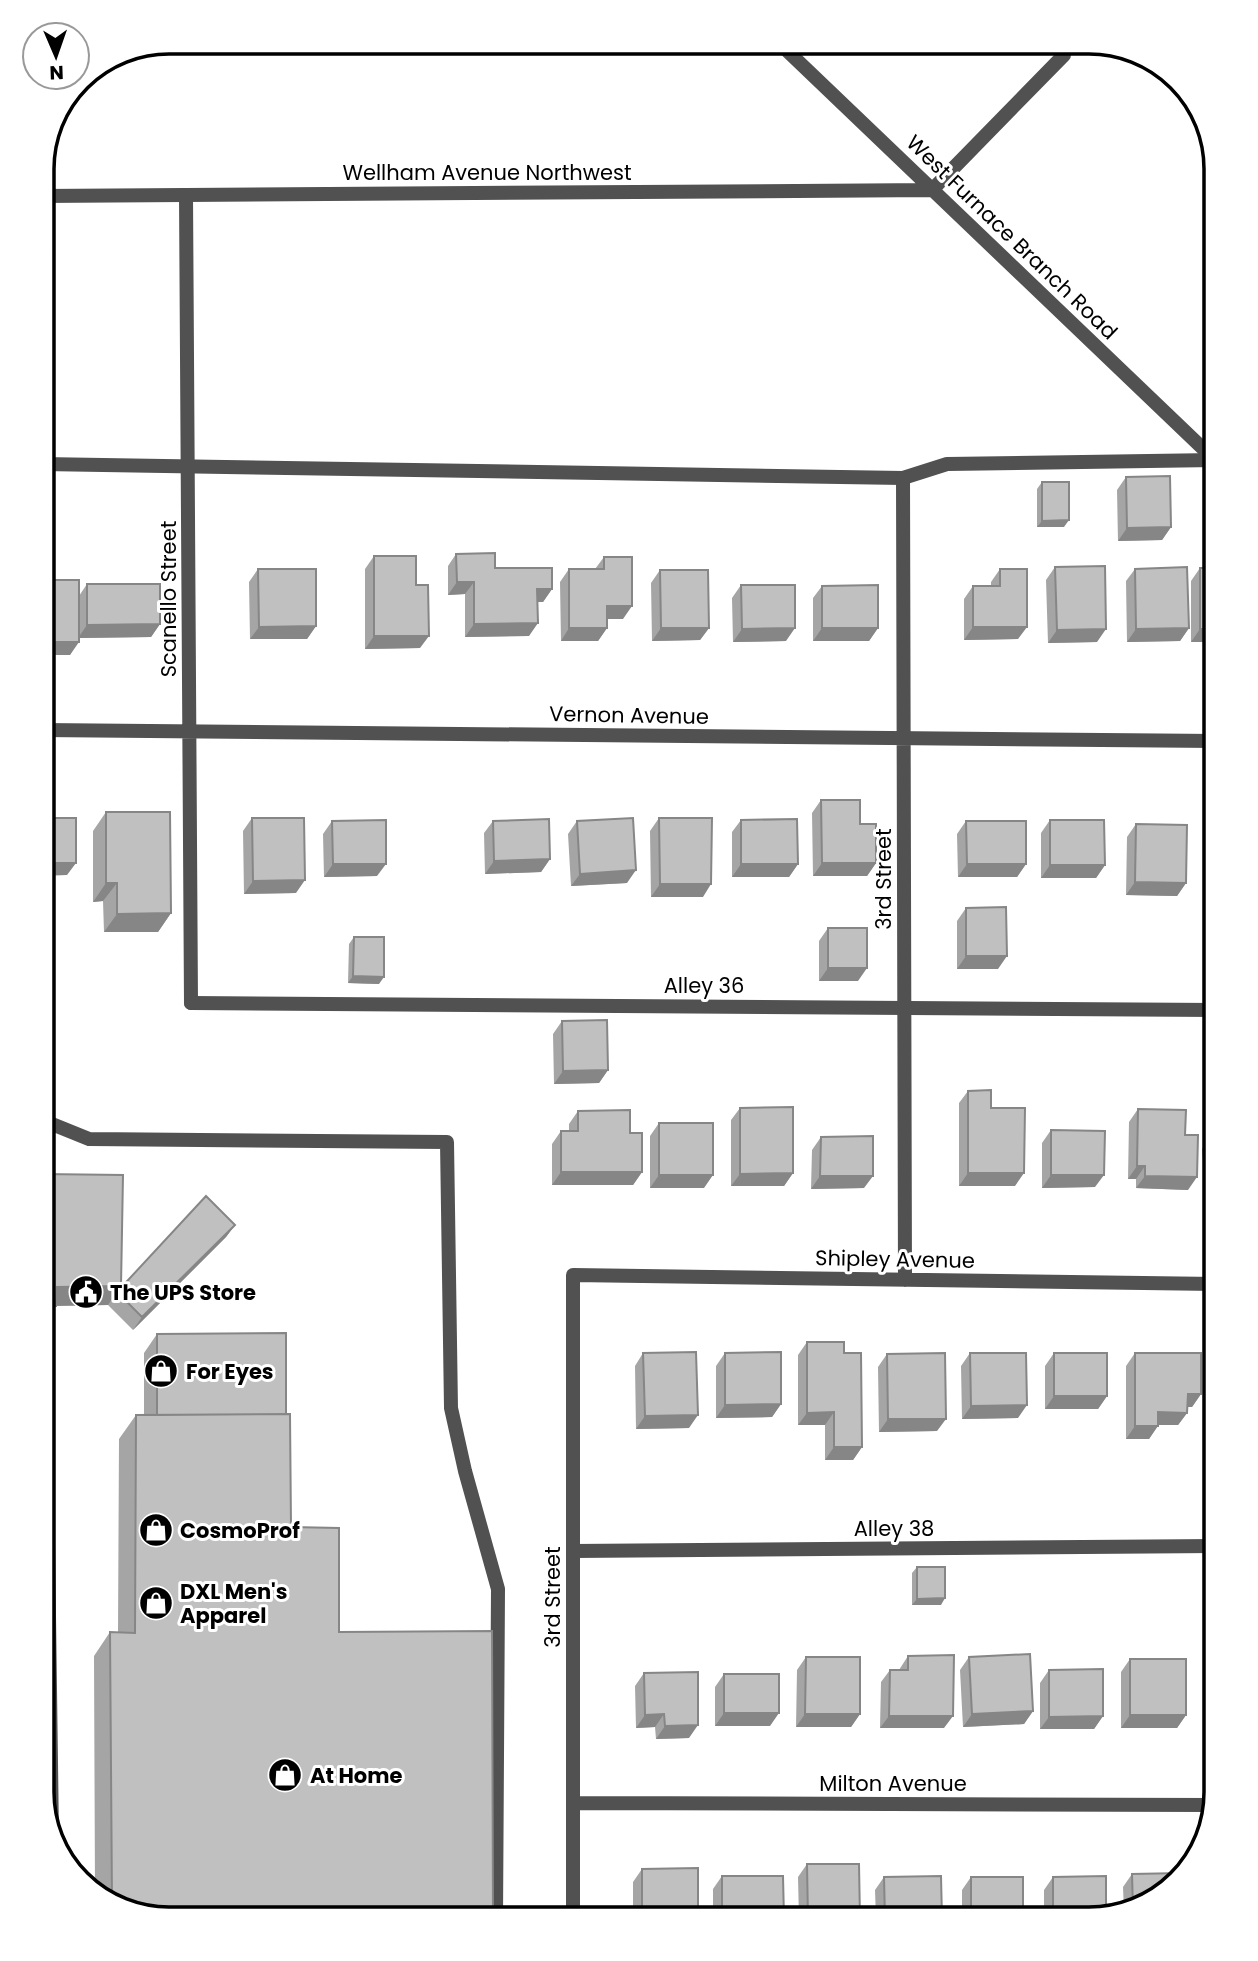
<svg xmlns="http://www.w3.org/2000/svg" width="1258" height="1961" viewBox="0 0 1258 1961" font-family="Poppins,sans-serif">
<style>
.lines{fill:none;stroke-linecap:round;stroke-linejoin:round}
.service{stroke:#515151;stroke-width:14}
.minor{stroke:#515151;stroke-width:14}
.tertiary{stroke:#515151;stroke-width:14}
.wall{fill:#a5a5a5}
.shaded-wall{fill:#868686}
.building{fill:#c0c0c0;stroke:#868686;stroke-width:2}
.labels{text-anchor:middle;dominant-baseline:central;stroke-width:6;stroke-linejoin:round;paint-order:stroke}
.street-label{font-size:21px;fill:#000;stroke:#fff}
.poi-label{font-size:21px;font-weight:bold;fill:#000;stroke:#fff;text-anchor:start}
.rim{fill:none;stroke:#000;stroke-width:3.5}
</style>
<rect width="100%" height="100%" fill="#fff"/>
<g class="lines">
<path class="service" d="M42,464L903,478L947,464L1215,460
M191,1003L1216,1010
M42,1120L89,1139L447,1142L451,1408L465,1471L498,1589L496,1919
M42,1396H46L52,1836
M573,1551L1216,1546"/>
<path class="minor" d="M932,190L1064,55
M186,195L191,1003
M903,478L905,1280
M42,730L1216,741
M573,1803L1213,1805
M573,1919V1275L1216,1284"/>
<path class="tertiary" d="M778,42L1216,461
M42,196L932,190"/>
</g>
<path class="wall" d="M1126,477L1171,527L1162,540L1118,541L1117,490Z
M1042,482L1064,527H1037V489Z
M456,554L552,589L543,602H538L529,636L465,637V594L448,595V566Z
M374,556L416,585L420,648L365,649V569Z
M604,557L623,619H607V628L598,641H561L560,582L569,569H595Z
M1055,567L1097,642L1048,643L1046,580Z
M1200,568L1216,642H1191V581Z
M258,569L316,626L307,639H250L249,582Z
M1000,569L1018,639L964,640V599L973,586H991V582Z
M1135,569L1189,628L1180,641L1127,642L1126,581Z
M660,570L709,628L700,640L652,641L651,583Z
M87,584L160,624L151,637L79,638L70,655L79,596Z
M741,585L786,641L733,642L732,598Z
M822,586L878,628L869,641H813V598Z
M821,800L876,863L867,876H813L812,813Z
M106,812L171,913L158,932H104L103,901L93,902V831Z
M252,818L296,893L244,894L243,831Z
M659,818L703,897H651L650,831Z
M741,820L798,864L789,877H732V832Z
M1050,820L1105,865L1096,878H1041V833Z
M332,821L377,876L324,877L323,834Z
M493,821L550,859L541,872L485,874L484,833Z
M577,821L627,883L571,886L568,834Z
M966,821L1026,864L1017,877H958L957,834Z
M1215,823L1216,878H1206V836Z
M1136,824L1186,883L1177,896L1126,895L1127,837Z
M966,908L998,969H957V921Z
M1216,925V976H1215V926Z
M828,928L858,981H819V941Z
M354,937L379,984L348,983L349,944Z
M562,1021L608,1070L599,1083L554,1084L553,1034Z
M968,1091L991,1108L1015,1186H959V1103Z
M740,1108L793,1173L784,1186H731V1120Z
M1138,1109L1185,1135L1188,1190L1136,1188V1179H1128L1129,1122Z
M578,1111L630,1133L642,1172L633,1185H552V1144L561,1131H569V1124Z
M659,1123L704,1188H650V1136Z
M1051,1130L1095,1187L1042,1188V1143Z
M1211,1136L1216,1188L1205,1189L1202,1149Z
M821,1137L864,1188L811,1189L812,1150Z
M42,1174L117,1292L235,1225L226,1237L133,1330L108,1305L56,1306L43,1325H42Z
M157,1334L161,1919L99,1898L95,1893L94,1656L110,1632L118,1633L119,1439L136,1415H144V1353Z
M807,1342L844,1353L862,1447L853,1460H825V1425H798V1355Z
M643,1353L689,1428L636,1429L635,1366Z
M725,1353L781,1404L772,1417L716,1418V1366Z
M970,1353L1018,1418L962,1419L961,1366Z
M1054,1353L1107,1396L1098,1409H1045V1366Z
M1135,1353L1201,1394L1192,1407H1187V1413L1178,1425H1158L1149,1439H1126V1366Z
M887,1354L937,1431L879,1432L878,1367Z
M1216,1357V1437H1209L1208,1368Z
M917,1567L941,1605H912V1573Z
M908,1656L944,1728H880L881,1682L890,1670H899Z
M806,1657L860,1714L851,1727H796L797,1670Z
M969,1657L1033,1711L1024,1724L963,1727L960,1670Z
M1130,1659L1186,1715L1177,1728H1121V1672Z
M1213,1659L1216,1727H1205V1672Z
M1049,1670L1103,1716L1094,1729H1040V1683Z
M644,1673L689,1738L656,1739L655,1727L636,1728L635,1686Z
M724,1674L770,1726H715V1687Z
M807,1864L860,1919H799L798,1877Z
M642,1869L698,1919H633V1882Z
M1132,1874L1145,1906L1124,1911L1123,1887Z
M722,1876L784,1919H713V1889Z
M884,1877L942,1918L941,1919H876L875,1890Z
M971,1877L1023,1919H962V1890Z
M1053,1877L1089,1919H1044V1890Z"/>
<path class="shaded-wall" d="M1069,520L1064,527H1037L1042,521Z
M1171,527L1162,540L1118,541L1127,528Z
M457,582H474L465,594L448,595Z
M537,589H552L543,602H529Z
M607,606H632L623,619H598Z
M538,623L529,636L465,637L474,624Z
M160,624L151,637L78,638L87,625Z
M316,626L307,639H250L259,627Z
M973,627H1027L1018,639L964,640Z
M569,628H607L598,641H561Z
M661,628H709L700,640L652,641Z
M795,628L786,641L733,642L742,629Z
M822,628H878L869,641H813Z
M1189,628L1180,641L1127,642L1136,629Z
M1106,629L1097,642L1048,643L1057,630Z
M1200,629H1216V642H1191Z
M374,636H429L420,648L365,649Z
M42,642H79L70,655H42Z
M550,859L541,872L485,874L494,861Z
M42,863H76L67,875L42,876Z
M822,863H876L867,876H813Z
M333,864H386L377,876L324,877Z
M741,864H798L789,877H732Z
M967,864H1026L1017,877H958Z
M1050,865H1105L1096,878H1041Z
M1215,866L1216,878H1206Z
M636,870L627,883L571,886L580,874Z
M305,880L296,893L244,894L253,881Z
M1135,882L1186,883L1177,896L1126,895Z
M106,883H117L103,901L93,902Z
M660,884H711L703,897H651Z
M171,913L158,932H104L117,914Z
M966,956H1007L998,969H957Z
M828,968H867L858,981H819Z
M353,976L384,977L379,984L348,983Z
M608,1070L599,1083L554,1084L563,1071Z
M1137,1166H1145L1136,1179H1128Z
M561,1172H642L633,1185H552Z
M793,1173L784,1186H731L740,1174Z
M968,1173H1024L1015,1186H959Z
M659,1175H713L704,1188H650Z
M1051,1175H1104L1095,1187L1042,1188Z
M820,1176H873L864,1188L811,1189Z
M1145,1176L1197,1177L1188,1190L1136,1188Z
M1214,1176H1216V1188L1205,1189Z
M235,1225L226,1237L133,1330L142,1317Z
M121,1286L108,1305L44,1306L57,1287Z
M42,1306H56L43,1325H42Z
M1188,1394H1201L1192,1407H1179Z
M1054,1396H1107L1098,1409H1045Z
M781,1404L772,1417L716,1418L725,1405Z
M1027,1405L1018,1418L962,1419L971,1406Z
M834,1412L825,1425H798L807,1413Z
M1158,1412L1187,1413L1178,1425H1149Z
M698,1415L689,1428L636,1429L645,1416Z
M888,1419H946L937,1431L879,1432Z
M1135,1426H1158L1149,1439H1126Z
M1216,1427V1437H1209Z
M834,1447H862L853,1460H825Z
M945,1598L941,1605H912L917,1599Z
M1033,1711L1024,1724L963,1727L972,1714Z
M724,1713H779L770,1726H715Z
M664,1714L655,1727L636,1728L645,1715Z
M805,1714H860L851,1727H796Z
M1214,1714H1216V1727H1205Z
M1130,1715H1186L1177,1728H1121Z
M889,1716H953L944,1728H880Z
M1103,1716L1094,1729H1040L1049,1717Z
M698,1725L689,1738L656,1739L665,1726Z"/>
<path class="building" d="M1170,476L1171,527L1127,528L1126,477Z
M1042,482H1069V520L1042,521Z
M495,553V568H552V589H537L538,623L474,624V582H457L456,554Z
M374,556H416V585H428L429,636H374Z
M604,557H632V606H607V628H569V569H604Z
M1105,566L1106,629L1057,630L1055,567Z
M1187,567L1189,628L1136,629L1135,569Z
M1200,568H1216V629H1200Z
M258,569H316V626L259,627Z
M1000,569H1027V627H973V586H1000Z
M660,570H708L709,628H661Z
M42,580H79V642H42Z
M87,584H160V624L87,625Z
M741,585H795V628L742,629Z
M878,585V628H822V586Z
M821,800H860V824H876V863H822Z
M106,812H170L171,913L117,914V883H106Z
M42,818H76V863H42Z
M252,818H304L305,880L253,881Z
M633,818L636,870L580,874L577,821Z
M659,818H712L711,884H660Z
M549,819L550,859L494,861L493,821Z
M797,819L798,864H741V820Z
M386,820V864H333L332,821Z
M1050,820H1104L1105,865H1050Z
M966,821H1026V864H967Z
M1215,823H1216V866H1215Z
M1136,824L1187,825L1186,883L1135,882Z
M1006,907L1007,956H966V908Z
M828,928H867V968H828Z
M354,937H384V977L353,976Z
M607,1020L608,1070L563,1071L562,1021Z
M991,1090V1108H1025L1024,1173H968V1091Z
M793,1107V1173L740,1174V1108Z
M1138,1109L1186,1110L1185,1135H1198L1197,1177L1145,1176V1166H1137Z
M630,1110V1133H642V1172H561V1131H578V1111Z
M659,1123H713V1175H659Z
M1051,1130L1105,1131L1104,1175H1051Z
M873,1136V1176H820L821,1137Z
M1211,1136H1216V1176H1214Z
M42,1174L123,1175L121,1286L57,1287L56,1306H42Z
M206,1196L235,1225L142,1317L117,1292Z
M286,1333V1414L157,1415V1334Z
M807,1342H844V1353H861L862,1447H834V1412L807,1413Z
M696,1352L698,1415L645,1416L643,1353Z
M781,1352V1404L725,1405V1353Z
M945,1353L946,1419H888L887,1354Z
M970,1353H1026L1027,1405L971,1406Z
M1054,1353H1107V1396H1054Z
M1135,1353H1201V1394H1188L1187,1413L1158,1412V1426H1135Z
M290,1414L291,1527L339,1528V1632L492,1631L493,1919H161L112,1902L110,1632L135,1633L136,1415Z
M917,1567H945V1598L917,1599Z
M1030,1654L1033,1711L972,1714L969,1657Z
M954,1655L953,1716H889L890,1670H908V1656Z
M806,1657H860V1714H805Z
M1130,1659H1186V1715H1130Z
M1213,1659H1216V1714H1214Z
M1103,1669V1716L1049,1717V1670Z
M698,1672V1725L665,1726L664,1714L645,1715L644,1673Z
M724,1674H779V1713H724Z
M807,1864H859L860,1919H808Z
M698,1868V1919H642V1869Z
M1181,1873L1145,1906L1133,1909L1132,1874Z
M722,1876H783L784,1919H722Z
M941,1876L942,1918L885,1919L884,1877Z
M1106,1876V1915L1089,1919H1053V1877Z
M971,1877H1023V1918L971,1919Z"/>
<defs>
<g id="civic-disc" transform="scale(1.75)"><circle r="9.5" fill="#000" stroke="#fff"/><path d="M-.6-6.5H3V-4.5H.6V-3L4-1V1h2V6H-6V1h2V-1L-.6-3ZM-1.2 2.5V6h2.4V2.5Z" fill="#fff"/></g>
<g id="shop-disc" transform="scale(1.75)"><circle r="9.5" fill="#000" stroke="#fff"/><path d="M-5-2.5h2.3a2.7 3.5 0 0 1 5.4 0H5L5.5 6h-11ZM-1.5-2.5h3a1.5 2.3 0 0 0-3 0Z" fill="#fff"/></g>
</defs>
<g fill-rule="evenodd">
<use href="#civic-disc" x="86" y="1292"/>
<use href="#shop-disc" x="161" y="1371"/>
<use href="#shop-disc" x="156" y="1530"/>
<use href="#shop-disc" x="156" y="1603"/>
<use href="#shop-disc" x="285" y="1775"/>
</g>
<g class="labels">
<g class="street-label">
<text x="487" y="172">Wellham Avenue Northwest</text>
<text transform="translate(1012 237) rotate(44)">West Furnace Branch Road</text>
<text transform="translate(168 599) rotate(-90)">Scanello Street</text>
<text transform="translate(629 715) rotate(1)">Vernon Avenue</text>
<text transform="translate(883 879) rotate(-90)">3rd Street</text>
<text x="704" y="985">Alley 36</text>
<text transform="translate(895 1259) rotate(1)">Shipley Avenue</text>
<text x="894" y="1528">Alley 38</text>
<text transform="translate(552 1597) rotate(-90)">3rd Street</text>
<text x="893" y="1783">Milton Avenue</text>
</g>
<g class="poi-label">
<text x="110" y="1292">The UPS Store</text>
<text x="186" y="1371">For Eyes</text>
<text x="180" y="1530">CosmoProf</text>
<text x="180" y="1591">DXL Men's<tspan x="180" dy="24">Apparel</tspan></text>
<text x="310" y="1775">At Home</text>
</g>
</g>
<path d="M0 0H1258V1961H0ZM169 54H1089A115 115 0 0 1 1204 169V1792A115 115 0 0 1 1089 1907H169A115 115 0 0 1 54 1792V169A115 115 0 0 1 169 54Z" fill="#fff" fill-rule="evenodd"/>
<path class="rim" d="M169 54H1089A115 115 0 0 1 1204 169V1792A115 115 0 0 1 1089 1907H169A115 115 0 0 1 54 1792V169A115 115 0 0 1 169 54Z"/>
<g transform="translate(56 56) rotate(178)"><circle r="33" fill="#ffffff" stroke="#999999" stroke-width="2"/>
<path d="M0-5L12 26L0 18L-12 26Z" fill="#000000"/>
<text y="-10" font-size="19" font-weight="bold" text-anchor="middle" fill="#000000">N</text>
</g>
</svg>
